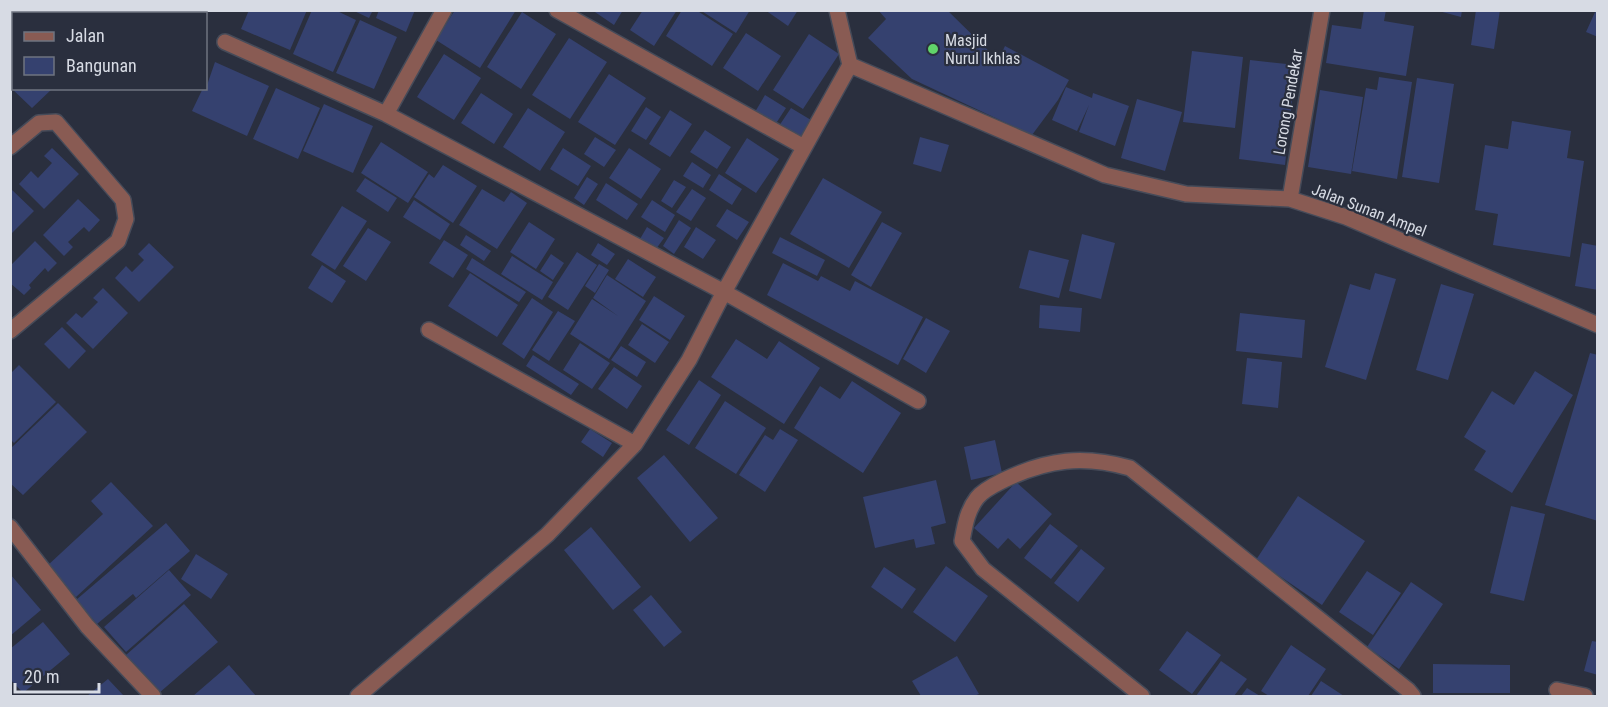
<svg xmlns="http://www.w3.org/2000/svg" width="1608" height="707" viewBox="0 0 1608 707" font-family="'Roboto Condensed',sans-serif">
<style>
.building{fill:#35416f}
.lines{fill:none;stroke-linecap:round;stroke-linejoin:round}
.street-casing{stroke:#464b59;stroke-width:18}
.street{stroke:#895b53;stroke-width:15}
.poi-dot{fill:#61d46a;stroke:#2a2f3e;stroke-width:2}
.labels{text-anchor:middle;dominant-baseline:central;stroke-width:4.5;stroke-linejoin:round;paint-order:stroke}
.poi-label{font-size:16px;fill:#d7dbe4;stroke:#2a2f3e;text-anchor:start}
.street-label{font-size:16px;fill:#d7dbe4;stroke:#2a2f3e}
</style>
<rect width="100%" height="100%" fill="#2a2f3e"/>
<path class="building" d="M10,10H36L39,14H14V53L10,56Z
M249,10H307L290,50L241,29Z
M312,10H335L356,20L333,72L293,54Z
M352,10H373L369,18Z
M379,10H415L406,32L376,18Z
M455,10H516L480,68L436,40Z
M592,10H623L614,25Z
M643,10H677L654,46L630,30Z
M682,10H696L733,34L712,66L666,36Z
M700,10H750L736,33Z
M765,10H798L788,26Z
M878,10H947L998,60L1005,46L1069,80L1058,100L1032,135L912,79L868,38L886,19Z
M1364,10H1386L1384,21L1414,26L1406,76L1326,63L1332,25L1361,29Z
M1435,10H1462L1461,17Z
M1476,10H1500L1494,49L1471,45Z
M1596,10H1598V37L1586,32Z
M522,12L556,34L521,89L487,67Z
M360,20L397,37L374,89L336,73Z
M746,33L781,56L758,91L723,68Z
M809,34L839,54L803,109L773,90Z
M569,38L607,62L570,119L532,95Z
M1192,51L1243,57L1235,128L1183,122Z
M444,54L481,78L454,120L417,97Z
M1250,60L1296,65L1285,165L1239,159Z
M215,62L269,86L247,136L192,111L203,88H206Z
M609,74L646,98L615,145L578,122Z
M1379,77L1412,82L1397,179L1352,171L1366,88L1377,90Z
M1417,78L1454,84L1439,183L1402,177Z
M14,82V88H53L32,108L10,87Z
M1066,87L1092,98L1093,93L1129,106L1115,146L1079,132L1089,105L1077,131L1052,120Z
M276,88L320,108L298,159L253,139Z
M1320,90L1363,97L1351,174L1308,167Z
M481,93L513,114L494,144L461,123Z
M765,95L786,108L775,125L755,112Z
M1137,99L1182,112L1165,171L1121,158Z
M324,104L373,126L353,173L303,151Z
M646,107L661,117L646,140L631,131Z
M528,108L565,132L540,171L503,147Z
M791,108L811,120L799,139L779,126Z
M670,110L692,124L670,157L649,144Z
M1512,121L1571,131L1567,158L1584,161L1570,257L1493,245L1498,214L1475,210L1485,145L1508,149Z
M705,130L731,147L717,169L690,152Z
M595,137L616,150L604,167L584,154Z
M920,137L949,145L941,172L913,164Z
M747,138L779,159L756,193L725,173Z
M381,142L428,172L408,203L361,173Z
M52,148L79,174L44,209L19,184L31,171L38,178L52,163L44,156Z
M563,148L591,166L578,186L550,169Z
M629,148L661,169L641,199L609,178Z
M692,162L711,175L703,188L683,176Z
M443,165L477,186L453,223L414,197L429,174L434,178Z
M719,174L742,189L732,205L709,190Z
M587,177L598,184L584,205L574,198Z
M365,178L397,198L388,212L356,191Z
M823,178L882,212L849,268L790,234Z
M674,180L686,187L672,208L661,201Z
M606,183L638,204L627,220L596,200Z
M10,188L34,211L10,235Z
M482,189L504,202L511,192L527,203L497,249L459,225Z
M692,189L706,198L691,221L676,212Z
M78,199L100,220L89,232L84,227L68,242L73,247L64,256L43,235Z
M414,200L450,224L440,240L403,217Z
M652,200L675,215L665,232L641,217Z
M342,206L367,221L335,270L311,255Z
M727,209L749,222L737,240L716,226Z
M679,220L691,228L674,254L663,246Z
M529,222L555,239L536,269L510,252Z
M882,222L902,233L871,287L851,275Z
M647,227L664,238L656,249L640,239Z
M696,227L716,240L703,259L684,247Z
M368,228L391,242L366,281L343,266Z
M1082,234L1115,243L1101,299L1069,291Z
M466,235L491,251L484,261L460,245Z
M780,237L825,260L817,276L772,253Z
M444,240L468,255L453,278L429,263Z
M35,241L57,263L48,272L45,268L29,285L31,288L24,295L10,283V266Z
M149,243L174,267L139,302L115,278L126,266L132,272L144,260L138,254Z
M598,243L615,254L607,265L591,255Z
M1582,243L1598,246V290L1575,286Z
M1029,250L1069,260L1059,298L1019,288Z
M577,252L597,265L568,310L548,297Z
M551,254L564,263L553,280L540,271Z
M512,256L553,282L542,300L501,274Z
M472,258L526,292L519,302L466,269Z
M628,259L656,277L643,297L615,279Z
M783,263L818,281L821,276L850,291L855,281L923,317L898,365L767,295Z
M599,264L609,270L595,293L585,286Z
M322,265L346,281L332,303L308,288Z
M470,273L518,305L497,337L448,306Z
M1375,273L1396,279L1366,380L1325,367L1350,284L1370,290Z
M607,275L646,301L609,359L570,334L592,299L618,316L593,298Z
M1441,284L1474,294L1448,380L1416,370Z
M103,288L128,313L93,349L66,323L76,313L82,318L98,302L93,298Z
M654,296L685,316L670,340L639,320Z
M532,298L553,312L524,359L502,344Z
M1040,305L1082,308L1080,332L1039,328Z
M558,311L575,321L549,361L532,350Z
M1240,313L1305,320L1302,358L1236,351Z
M926,318L950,331L926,373L903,359Z
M642,324L669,342L655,363L628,345Z
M62,327L86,351L69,369L44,344Z
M736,339L767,359L779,341L820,368L784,424L711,377Z
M580,343L610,363L592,389L563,370Z
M621,346L646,362L637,377L611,360Z
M1590,353L1598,355V521L1545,505Z
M533,355L579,384L571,395L526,366Z
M1247,358L1282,362L1278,408L1242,404Z
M19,365L56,402L14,443L10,439V374Z
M614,367L642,386L627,409L598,389Z
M1535,371L1573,395L1512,493L1474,470L1486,451L1464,437L1492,391L1514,405Z
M699,380L721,395L689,445L666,430Z
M852,381L901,413L863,473L794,428L820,386L840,399Z
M725,401L766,428L736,474L695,448Z
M58,403L87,432L23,495L10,483V449Z
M590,429L612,443L603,457L581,442Z
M780,429L798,440L765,492L739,475L765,435L773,440Z
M995,440L1002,473L971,480L964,447Z
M664,455L718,518L690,542L637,478Z
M936,480L946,523L931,527L935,544L916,548L914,539L875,548L863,497Z
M111,482L153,526L76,597L47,566L103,514L91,501Z
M1016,482L1052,514L1020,549L1008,538L998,549L974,528Z
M1298,496L1365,541L1322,605L1256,560Z
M1511,506L1545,514L1524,601L1490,593Z
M166,523L190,551L136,598L133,594L97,624L76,600Z
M1050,524L1078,546L1051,579L1024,558Z
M591,527L641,587L613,610L564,550Z
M1081,549L1105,568L1078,602L1054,583Z
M196,554L228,574L211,599L181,579Z
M946,566L988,596L955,642L913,612Z
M884,567L916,589L902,609L871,587Z
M169,570L191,595L126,652L104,627Z
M1367,571L1401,593L1373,635L1339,612Z
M10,574L41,610L10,636Z
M1411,582L1443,604L1399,669L1367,647Z
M651,595L682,632L664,647L633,610Z
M184,604L218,642L159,693L126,655Z
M43,622L70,654L23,693L10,679V649Z
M1187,631L1221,655L1192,694L1159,670Z
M1592,641L1598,642V675L1584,671Z
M1291,645L1326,669L1308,696H1269L1261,691Z
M957,656L979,694L974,696H921L912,681Z
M1221,661L1247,679L1234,696H1196Z
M1433,664L1510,665V693H1433Z
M229,665L256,696H193Z
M108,679L124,696H87Z
M1321,681L1344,696H1311Z
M1247,688L1260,696H1241Z"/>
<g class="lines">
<g class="street-casing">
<path id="street" d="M557,10L804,147
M225,42L386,114L724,292L918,401
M850,65L1105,175L1186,194L1290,199L1346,217L1598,325
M386,114L444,10
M10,147L39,123L56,122L123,200L126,219L118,241L10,331
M1290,199L1322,10
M429,330L635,444
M10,527L87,626L153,696
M1557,690L1585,696
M358,696L547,535L635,444L689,360L724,292L850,65L837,10
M1142,696L983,569L962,541C965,525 967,511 977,498C983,490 996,484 1004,480C1048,459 1083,455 1130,468L1408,690L1413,696"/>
</g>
<use href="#street" class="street"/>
</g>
<circle class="poi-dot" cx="933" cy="49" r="6"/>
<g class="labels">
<g class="poi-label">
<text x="945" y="40">Masjid<tspan x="945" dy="18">Nurul Ikhlas</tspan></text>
</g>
<g class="street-label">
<text transform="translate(1288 102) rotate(-80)">Lorong Pendekar</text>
<text transform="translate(1369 210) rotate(21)">Jalan Sunan Ampel</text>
</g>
</g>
<rect width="1608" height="707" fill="none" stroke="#d7dbe4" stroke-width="24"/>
<rect x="12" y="12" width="195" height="78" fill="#2a2f3e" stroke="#6f7480" stroke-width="1.5"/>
<rect x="24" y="32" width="30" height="9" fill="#895b53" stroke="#6f7480" stroke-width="1.5"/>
<text x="66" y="42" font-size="18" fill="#d7dbe4">Jalan</text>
<rect x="24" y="57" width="30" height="18" fill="#35416f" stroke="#6f7480" stroke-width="1.5"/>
<text x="66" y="72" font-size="18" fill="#d7dbe4">Bangunan</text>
<path d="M15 683v9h84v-9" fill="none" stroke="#d7dbe4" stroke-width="3"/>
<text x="24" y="683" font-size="18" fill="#d7dbe4" stroke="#2a2f3e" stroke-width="4.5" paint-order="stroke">20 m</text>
</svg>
